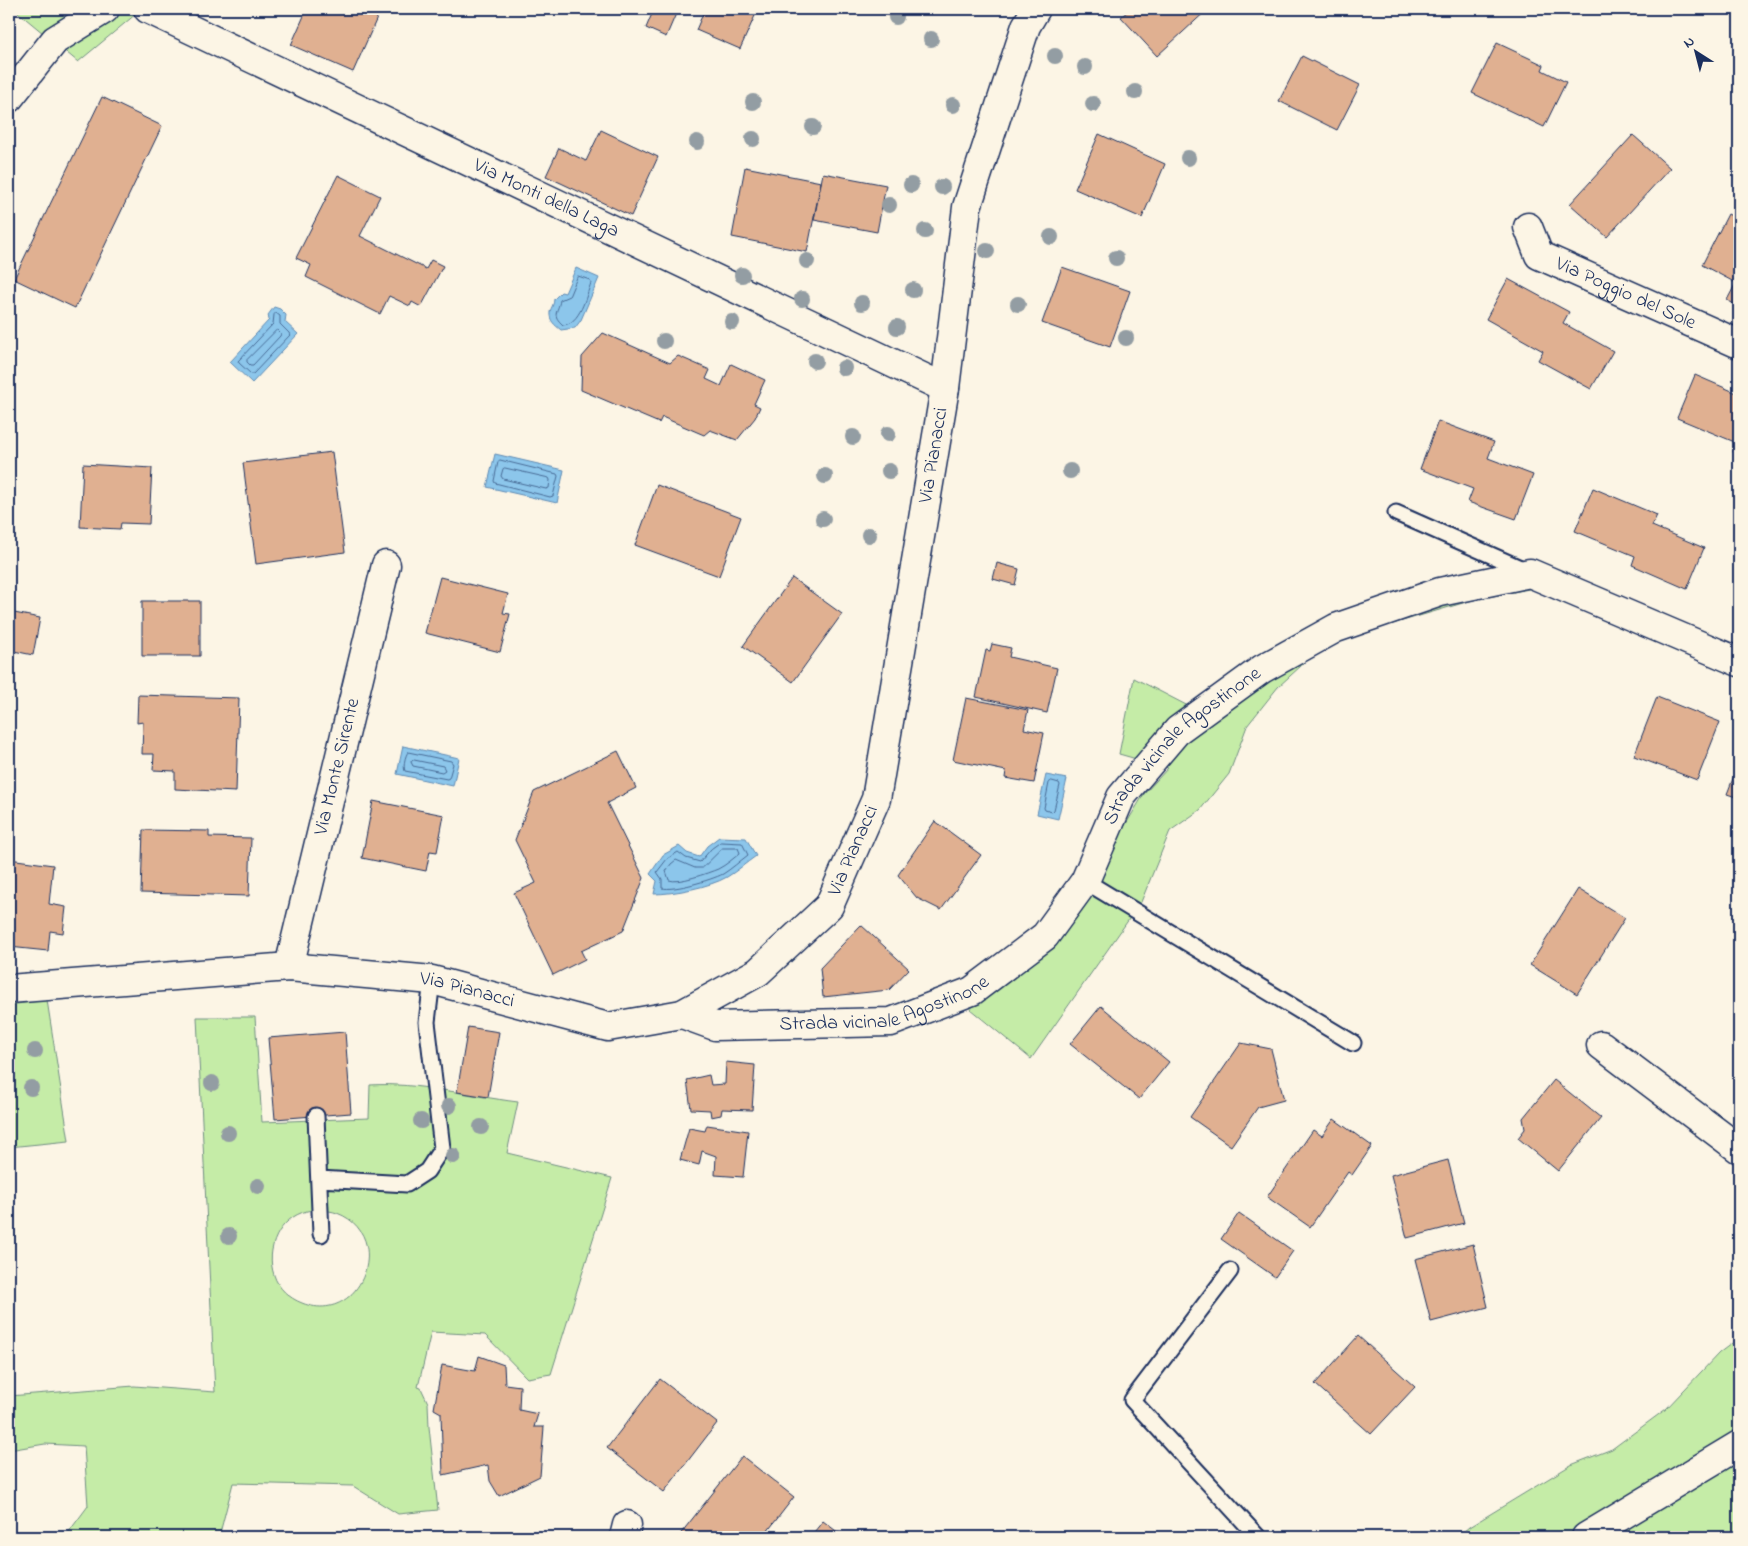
<svg xmlns="http://www.w3.org/2000/svg" width="1748" height="1546" viewBox="0 0 1748 1546" font-family="'Indie Flower',sans-serif">
<style>
.green{fill:#c5eca7;stroke:#708e82;fill-rule:evenodd}
.water{fill:#8cc6eb;stroke:#5f8ab3}
.lines{fill:none;stroke-linecap:round;stroke-linejoin:round}
.shore{stroke:#486b96;stroke-width:1}
.building{fill:#e0b091;stroke:#1b2f5e}
.service-casing{stroke:#1b2f5e;stroke-width:19}
.minor-casing{stroke:#1b2f5e;stroke-width:31}
.tertiary-casing{stroke:#1b2f5e;stroke-width:31}
.service{stroke:#fcf5e5;stroke-width:15}
.minor{stroke:#fcf5e5;stroke-width:28}
.tertiary{stroke:#fcf5e5;stroke-width:28}
.tree{fill:#939da3}
.labels{text-anchor:middle;dominant-baseline:central;stroke-width:5;stroke-linejoin:round;paint-order:stroke}
.street-label{font-size:20px;fill:#1b2f5e;stroke:#fcf5e5}
</style>
<rect width="100%" height="100%" fill="#fcf5e5"/>
<filter id="ink" filterUnits="userSpaceOnUse"><feTurbulence type="fractalNoise" baseFrequency=".02" numOctaves="2"/><feDisplacementMap in="SourceGraphic" scale="10" xChannelSelector="R" yChannelSelector="G"/><feConvolveMatrix kernelMatrix="1 2 1 2 8 2 1 2 1" color-interpolation-filters="sRGB"/></filter>
<g filter="url(#ink)">
<path class="green" d="M14,9H142L78,62Z
M1509,570L1534,588L1473,600L1325,644L1278,687L1247,726L1229,774L1200,810L1170,831L1141,902L1031,1059L970,1009L1045,950L1105,859L1144,794L1168,768L1119,754L1134,678L1192,708L1248,670Z
M47,1000L69,1141L9,1147V1005Z
M197,1017H255L262,1122L369,1118L370,1085C418,1082 469,1096 518,1102L507,1153L612,1178L551,1374L527,1378L485,1335L431,1332L418,1387L421,1388L428,1403L429,1427L438,1510L398,1514L353,1486L233,1483L219,1537H65L88,1506L84,1446L45,1444L9,1450V1396L134,1386L215,1392ZM322,1210C327,1211 332,1211 337,1213C396,1235 361,1327 302,1303C289,1298 278,1288 274,1275C265,1249 279,1218 307,1211C312,1210 317,1210 322,1210Z
M1739,1338V1537H1457L1469,1527L1571,1465L1612,1449L1666,1409L1719,1353Z"/>
<path class="water" d="M576,268L599,278L581,320L575,328L561,330C555,325 549,321 550,312C551,307 554,305 554,299L561,292L565,293Z
M274,307L280,309L286,315L285,322L298,334L252,383L230,362L269,320L268,315Z
M495,454L564,470L557,503L487,487Z
M403,746L459,758L453,786L397,774Z
M1046,775L1067,779L1058,819L1037,814Z
M719,837L746,838L756,856C746,863 737,871 727,877C710,887 673,894 654,894L657,881L650,874L663,855L679,846L687,853L699,857L707,846Z"/>
<g class="lines">
<path class="shore" d="M578,276L590,280L591,283C586,296 580,324 563,325C551,314 558,313 560,300L569,296Z
M276,313L280,316V324L289,333L290,335L253,374H251L239,363L238,361L273,324L274,315Z
M277,330L281,334L280,336L253,365H250L247,362V360Z
M500,460L557,474L558,476L553,496L550,497L495,483L494,481L498,462Z
M505,468L549,478L550,480L549,488L546,489L503,479L501,476L503,469Z
M408,752L451,761L453,764L449,778L447,779L405,771C403,766 405,756 408,752Z
M414,760L443,766L445,770L442,772L413,766L411,762Z
M1052,781L1059,783L1060,785L1054,810L1052,812L1045,810L1044,808L1049,783Z
M721,842L742,843L748,855C740,861 731,869 723,874C711,880 674,891 662,888V879L657,872L667,859L678,852L686,858L700,862L711,849Z
M723,848H738L740,853C734,858 726,865 718,869C708,873 678,884 669,880L666,871L671,864L676,860L695,868H702Z"/>
</g>
<path class="building" d="M307,9H381L353,72L291,45Z
M654,9H678L666,37L646,28Z
M705,9H758L740,49L696,30Z
M1128,9H1208L1157,56L1121,17L1129,10Z
M1497,43L1544,65L1542,70L1566,82L1544,127L1472,93Z
M1302,56L1360,85L1337,130L1279,101Z
M102,97L162,126L75,308L14,279Z
M601,130L658,157L631,216L546,176L559,148L586,161Z
M1099,134L1165,164L1142,218L1075,189Z
M1633,135L1670,168L1607,237L1570,204Z
M745,167L821,182L807,252L732,237Z
M823,173L886,185L877,232L814,220Z
M338,175L380,196L360,236L426,269L431,260L443,266L421,307L412,302L410,306L389,296L380,314L306,277L311,265L296,258Z
M1728,214L1739,220V307L1727,300L1736,283L1702,265Z
M1062,267L1130,291L1110,347L1042,323Z
M1508,279L1569,312L1563,323L1613,351L1591,389L1538,360L1543,351L1486,319Z
M603,333L670,363L678,356L710,370L706,379L721,386L731,364L765,380L754,404L760,407L755,418L737,440L710,430L704,435L662,417L659,423L581,390L582,357Z
M1695,375L1739,394V455L1733,452L1737,443L1677,418Z
M1438,421L1494,442L1488,458L1533,475L1516,519L1468,502L1473,489L1420,469Z
M332,452L345,552L256,564L243,463Z
M83,464L152,468L149,524L121,523L120,529L80,527Z
M657,485L741,517L719,576L635,545Z
M1593,488L1657,515L1652,526L1704,548L1687,589L1632,565L1635,556L1575,531Z
M997,563L1019,569L1015,585L993,579Z
M440,577L508,594L503,613L510,614L500,652L425,633Z
M792,578L842,614L793,682L743,646Z
M142,601H200V656H142Z
M9,612L40,618L33,655L9,650Z
M992,644L1011,648L1009,657L1057,668L1047,713L976,697L986,650L990,651Z
M138,695L239,698L236,792L175,789V771L153,770L154,754H142L143,722L137,723Z
M1657,697L1720,722L1697,780L1634,756Z
M966,698L1028,710L1024,729L1044,733L1034,783L1005,778L1006,771L953,760Z
M618,751L636,788L607,803L644,878L623,931L581,951L585,959L553,975L514,893L536,883L515,840L534,792Z
M1739,763V798L1727,794Z
M373,801L444,815L437,852L430,851L426,871L362,858Z
M935,821L981,855L941,910L917,898L898,875Z
M143,830L209,831V837L251,838L249,896L141,893Z
M9,859L53,865L49,904L66,907L63,933L50,931L48,951L9,947Z
M1578,889L1625,918L1577,994L1530,965Z
M861,925L909,969L889,990L823,997L820,968Z
M1101,1006L1169,1062L1139,1099L1070,1044Z
M468,1027L499,1032L488,1097L457,1092Z
M345,1032L351,1113L275,1119L268,1038Z
M1241,1043L1271,1049L1284,1100L1258,1107L1231,1146L1190,1117Z
M726,1062L755,1065L752,1110L722,1109L721,1115L711,1117L710,1110L691,1109L687,1080L709,1075L711,1085L725,1084Z
M1554,1080L1601,1118L1558,1171L1518,1138L1525,1129L1523,1118Z
M1334,1119L1372,1146L1352,1175L1348,1172L1310,1227L1267,1197L1313,1130L1322,1136Z
M707,1125L748,1131L743,1177L715,1175L716,1156L702,1151L699,1165L680,1160L689,1128L705,1131Z
M1448,1160L1464,1223L1407,1238L1391,1175Z
M1239,1213L1293,1251L1275,1277L1221,1239Z
M1473,1244L1488,1307L1431,1322L1415,1259Z
M1358,1336L1415,1387L1371,1434L1315,1384Z
M479,1356L504,1365L505,1384L520,1386L519,1410L538,1414L534,1427H544L540,1476L499,1496L490,1481L488,1465L443,1475L441,1413L434,1409L442,1365L475,1371Z
M660,1379L717,1423L664,1492L607,1448Z
M742,1456L794,1497L763,1537H678Z
M823,1521L844,1537H810Z"/>
<g class="lines">
<g class="service-casing">
<path id="service" d="M1396,513L1527,571
M1085,881L1353,1043
M316,1116L321,1234
M319,1179L407,1184L427,1171L442,1148L427,1022L432,980
M1230,1271L1132,1400L1258,1537"/>
</g>
<g class="minor-casing">
<g id="minor">
<path id="s1" d="M148,9L945,388"/>
<path d="M9,98L55,40L105,9"/>
<path id="s2" d="M1528,227L1539,255L1739,344"/>
<path id="s3" d="M289,967L386,565"/>
<path id="s4" d="M9,989L289,967L432,980L608,1027L682,1014L758,972L829,906L876,799L945,388L967,207L1026,26L1036,9"/>
<path id="s5" d="M682,1014L715,1026L891,1022L972,991L1045,936L1085,881L1121,797L1178,730L1262,669L1336,628L1440,592L1530,573L1739,662"/>
<path d="M1601,1045L1739,1149"/>
<path d="M624,1537L627,1525"/>
</g>
</g>
<g class="tertiary-casing">
<path id="tertiary" d="M1586,1537L1739,1445"/>
</g>
<use href="#service" class="service"/>
<use href="#minor" class="minor"/>
<use href="#tertiary" class="tertiary"/>
</g>
<g class="tree">
<circle cx="896" cy="17" r="8"/>
<circle cx="931" cy="39" r="8"/>
<circle cx="1055" cy="56" r="8"/>
<circle cx="1085" cy="67" r="8"/>
<circle cx="1135" cy="92" r="8"/>
<circle cx="753" cy="102" r="8"/>
<circle cx="1093" cy="104" r="8"/>
<circle cx="953" cy="105" r="8"/>
<circle cx="813" cy="127" r="8"/>
<circle cx="753" cy="139" r="8"/>
<circle cx="697" cy="142" r="8"/>
<circle cx="1188" cy="158" r="8"/>
<circle cx="911" cy="185" r="8"/>
<circle cx="942" cy="187" r="8"/>
<circle cx="889" cy="205" r="8"/>
<circle cx="925" cy="231" r="8"/>
<circle cx="1051" cy="237" r="8"/>
<circle cx="987" cy="251" r="8"/>
<circle cx="1116" cy="258" r="8"/>
<circle cx="807" cy="261" r="8"/>
<circle cx="742" cy="275" r="8"/>
<circle cx="913" cy="290" r="8"/>
<circle cx="802" cy="299" r="8"/>
<circle cx="862" cy="303" r="8"/>
<circle cx="1018" cy="304" r="8"/>
<circle cx="732" cy="322" r="8"/>
<circle cx="897" cy="327" r="8"/>
<circle cx="1126" cy="338" r="8"/>
<circle cx="664" cy="341" r="8"/>
<circle cx="815" cy="361" r="8"/>
<circle cx="844" cy="368" r="8"/>
<circle cx="888" cy="434" r="8"/>
<circle cx="853" cy="437" r="8"/>
<circle cx="889" cy="471" r="8"/>
<circle cx="1070" cy="471" r="8"/>
<circle cx="825" cy="476" r="8"/>
<circle cx="823" cy="519" r="8"/>
<circle cx="869" cy="535" r="8"/>
<circle cx="35" cy="1051" r="8"/>
<circle cx="212" cy="1083" r="8"/>
<circle cx="31" cy="1088" r="8"/>
<circle cx="449" cy="1106" r="8"/>
<circle cx="421" cy="1121" r="8"/>
<circle cx="481" cy="1127" r="8"/>
<circle cx="228" cy="1133" r="8"/>
<circle cx="453" cy="1156" r="8"/>
<circle cx="258" cy="1186" r="8"/>
<circle cx="229" cy="1236" r="8"/>
</g>
</g>
<g class="labels">
<g class="street-label">
<text stroke="none"><textPath href="#s1" startOffset="441">Via Monti della Laga</textPath></text>
<text stroke="none"><textPath href="#s2" startOffset="125">Via Poggio del Sole</textPath></text>
<text stroke="none"><textPath href="#s4" startOffset="1331">Via Pianacci</textPath></text>
<text stroke="none"><textPath href="#s5" startOffset="628">Strada vicinale Agostinone</textPath></text>
<text stroke="none"><textPath href="#s3" startOffset="206">Via Monte Sirente</textPath></text>
<text stroke="none"><textPath href="#s4" startOffset="926">Via Pianacci</textPath></text>
<text stroke="none"><textPath href="#s4" startOffset="461">Via Pianacci</textPath></text>
<text stroke="none"><textPath href="#s5" startOffset="208">Strada vicinale Agostinone</textPath></text>
</g>
</g>
<rect width="1748" height="1546" fill="none" stroke="#fcf5e5" stroke-width="30"/>
<rect x="15" y="15" width="1718" height="1516" fill="none" stroke="#1b2f5e" stroke-width="2" filter="url(#ink)"/>
<g transform="translate(1696 52) rotate(324)" stroke="#fcf5e5" stroke-width="4" paint-order="stroke">
<path d="M0-4L9 19L0 12L-9 19Z" fill="#1b2f5e"/>
<text y="-8" font-size="14" font-weight="bold" text-anchor="middle" fill="#1b2f5e">N</text>
</g>
</svg>
